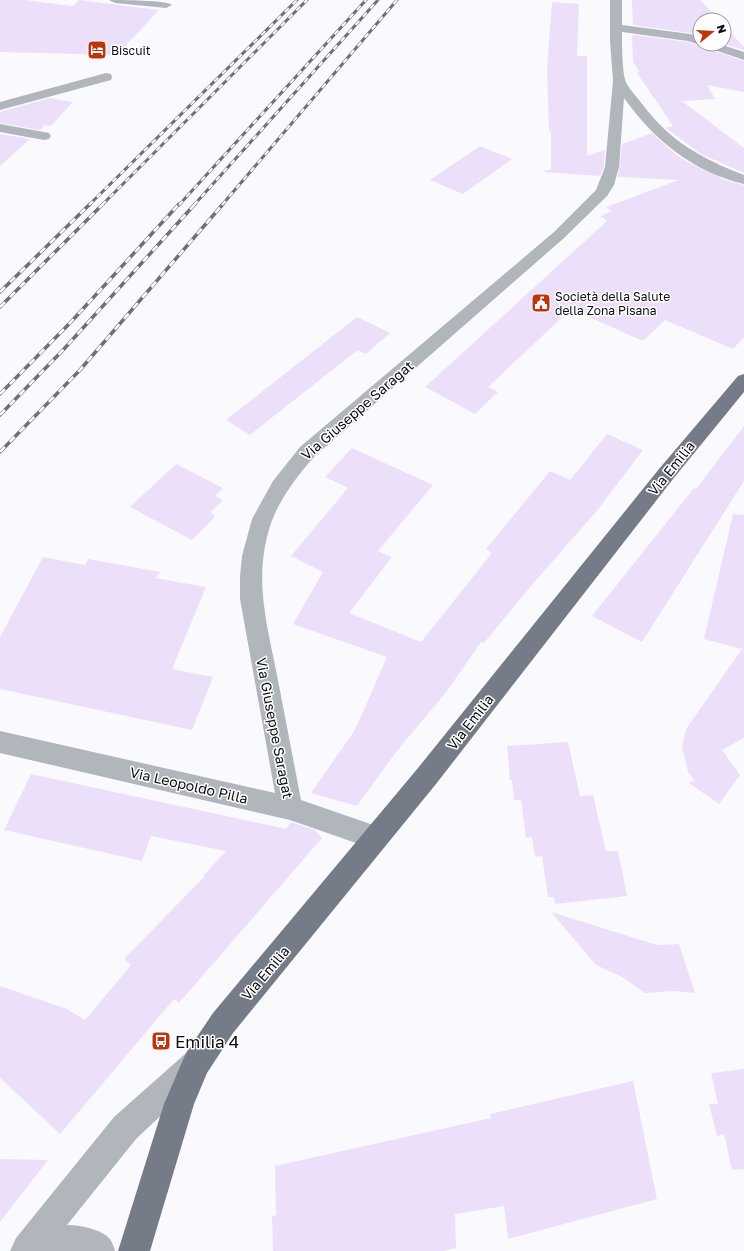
<svg xmlns="http://www.w3.org/2000/svg" width="744" height="1251" viewBox="0 0 744 1251" font-family="'Golos Text',sans-serif">
<style>
.building{fill:#ecdffa}
.lines{fill:none;stroke-linecap:round;stroke-linejoin:round}
.minor{fill:#b1b5bc;fill-rule:evenodd}
.major{fill:#757b87;fill-rule:evenodd}
.rail-far1-casing{stroke:#6f6f74;stroke-width:3}
.rail-casing{stroke:#6f6f74;stroke-width:3.5}
.rail-far1{stroke:#fff;stroke-width:2;stroke-dasharray:5.5;stroke-linecap:butt}
.rail{stroke:#fff;stroke-width:2.5;stroke-dasharray:7;stroke-linecap:butt}
.labels{text-anchor:middle;dominant-baseline:central;stroke-width:3;stroke-linejoin:round;paint-order:stroke}
.far-poi-label{font-size:12px;fill:#0b0b11;stroke:#fff;text-anchor:start}
.street-label{font-size:14px;fill:#0b0b11;stroke:#fff}
.near-poi-label{font-size:17px;fill:#0b0b11;stroke:#fff;text-anchor:start}
</style>
<rect width="100%" height="100%" fill="#fafafe"/>
<path class="building" d="M0,0H23L73,6L79,0L159,10L117,55L0,52Z
M632,0H700L719,20H700V36L690,33L633,25Z
M552,2L579,4L577,56H587V156L605,150L604,167L600,176L542,172L551,169V131L549,132L547,68Z
M724,26L744,47V50L724,44Z
M634,35L688,42L744,61V92L707,85L715,99L682,101L744,148V173L701,154L666,128L673,126L637,73L639,71L633,62L632,37Z
M49,98L73,102L51,126L45,125L40,130L0,123V112Z
M652,133L675,154L691,164L725,180L744,185V337L733,349L665,320L643,341L571,309L488,387L498,392L475,414L425,387L607,221L600,216L612,211L606,207L679,180L618,177L622,144Z
M0,134L30,139L0,166Z
M480,146L512,159L463,194L430,180Z
M357,317L390,333L366,354L359,351L355,352L250,435L226,420Z
M744,426V481L642,642L592,616L694,488L696,489Z
M607,434L643,450L596,512L537,579L484,643L481,642L447,691L396,752L357,806L311,793L355,730L387,657L293,624L323,572L291,556L348,488L325,477L352,448L433,485L378,551L392,557L349,613L421,642L492,553L486,549L550,471L570,480Z
M176,464L223,488L215,496L223,500L211,512L215,517L192,540L130,507Z
M733,514L744,515V738L722,750L740,775L719,804L689,783L694,780L688,772L682,747L686,729L742,649L704,639Z
M43,557L85,565L88,559L161,572L155,578L206,587L172,669L213,677L192,730L0,689V637Z
M568,742L580,796L593,795L606,851H618L627,896L555,904L554,897H548L542,856L535,857L532,837L526,838L521,800H514L512,780H510L507,746Z
M31,774L286,829L291,822L315,830L322,838L179,1003L174,999L60,1134L0,1078V986L67,1009L85,1020L131,965L124,959L205,876H203L226,851L151,836L142,861L4,830Z
M551,912L657,945L679,944L695,993L673,991L645,993L622,977L596,965Z
M744,1069V1169L732,1170L724,1134L717,1136L709,1104H718L711,1073Z
M633,1081L657,1199L508,1239L504,1206L455,1214L456,1248L443,1251H273L272,1216L276,1215L275,1166L491,1118L490,1114Z
M0,1159L48,1160L0,1222Z"/>
<g class="lines">
<path class="minor" d="M109,0C121,0 166,0 172,5L166,8L115,3Z
M610,0H622V25L690,34L700,38V44H719L744,52V60L688,41L622,32C622,43 622,73 626,82C629,89 637,97 642,104C671,142 701,158 744,175V184C693,172 654,140 624,98L619,167L614,185L607,196L564,238L314,457C293,481 274,506 267,537C255,584 268,629 277,675C285,717 293,758 301,800L385,829L389,838L385,847L376,850L290,820L0,753V731L275,793L240,599V576L242,556L252,519L273,481L300,447L554,232L596,190L605,167L613,81L610,41Z
M106,73L111,74L112,77L111,80L0,110V102Z
M0,124L44,132L49,133L51,136L49,139L44,140L0,132Z
M195,1049L205,1054L210,1064L205,1074L136,1139L67,1225C80,1225 101,1229 110,1239C112,1242 114,1247 115,1251H10L16,1238L114,1117L185,1054Z"/>
<path class="major" d="M744,374V392L673,479L436,784L233,1033L207,1073L194,1104L150,1251H118L164,1104L186,1053L213,1013L418,768L659,469L738,376Z"/>
<g class="rail-far1-casing">
<path id="rail-far1" d="M89,205L297,0
M102,205L307,0
M179,205L366,0
M194,205L378,0
M222,205L397,0"/>
</g>
<g class="rail-casing">
<path id="rail" d="M0,292L90,204
M0,307L103,204
M0,394L70,323L179,204
M0,415L64,349L195,204
M0,452L80,370L223,204"/>
</g>
<use href="#rail-far1" class="rail-far1"/>
<use href="#rail" class="rail"/>
</g>
<defs>
<g id="hotel-square" transform="scale(1)"><rect x="-9" y="-9" width="18" height="18" rx="4" fill="#be350c" stroke="#fff"/><path d="M-6-4.5h1.5V1H6V5H4.5V3h-9V5H-6ZM-4 0a1.8 1.8 0 1 1 3.6 0ZM.5 0V-2.5h3Q6-2.5 6 0Z" fill="#fff"/></g>
<g id="civic-square" transform="scale(1)"><rect x="-9" y="-9" width="18" height="18" rx="4" fill="#be350c" stroke="#fff"/><path d="M-.6-6.5H3V-4.5H.6V-3L4-1V1h2V6H-6V1h2V-1L-.6-3ZM-1.2 2.5V6h2.4V2.5Z" fill="#fff"/></g>
<g id="bus-square" transform="scale(1)"><rect x="-9" y="-9" width="18" height="18" rx="4" fill="#be350c" stroke="#fff"/><path d="M-5-6H5V4H4V6H2V4H-2V6H-4V4H-5ZM-3.5-4V0h7V-4ZM-3.5 1.2v1.5H-2V1.2ZM2 1.2v1.5H3.5V1.2Z" fill="#fff"/></g>
</defs>
<g fill-rule="evenodd">
<use href="#hotel-square" x="97" y="50"/>
<use href="#civic-square" x="541" y="303"/>
<use href="#bus-square" x="161" y="1041"/>
</g>
<g class="labels">
<g class="far-poi-label">
<text x="111" y="50">Biscuit</text>
<text x="555" y="296">Società della Salute<tspan x="555" dy="14">della Zona Pisana</tspan></text>
</g>
<g class="street-label">
<text transform="translate(357 410) rotate(-41)">Via Giuseppe Saragat</text>
<text transform="translate(671 468) rotate(-51)">Via Emilia</text>
<text transform="translate(470 722) rotate(-52)">Via Emilia</text>
<text transform="translate(275 728) rotate(79)">Via Giuseppe Saragat</text>
<text transform="translate(189 785) rotate(13)">Via Leopoldo Pilla</text>
<text transform="translate(265 973) rotate(-50)">Via Emilia</text>
</g>
<g class="near-poi-label">
<text x="175" y="1041">Emilia 4</text>
</g>
</g>
<g transform="translate(712 32) rotate(72)"><circle r="19" fill="#ffffff" stroke="#9d9da0"/>
<path d="M0-3L7 15L0 10L-7 15Z" fill="#be350c"/>
<text y="-6" font-size="11" font-weight="bold" text-anchor="middle" fill="#0b0b11">N</text>
</g>
</svg>
